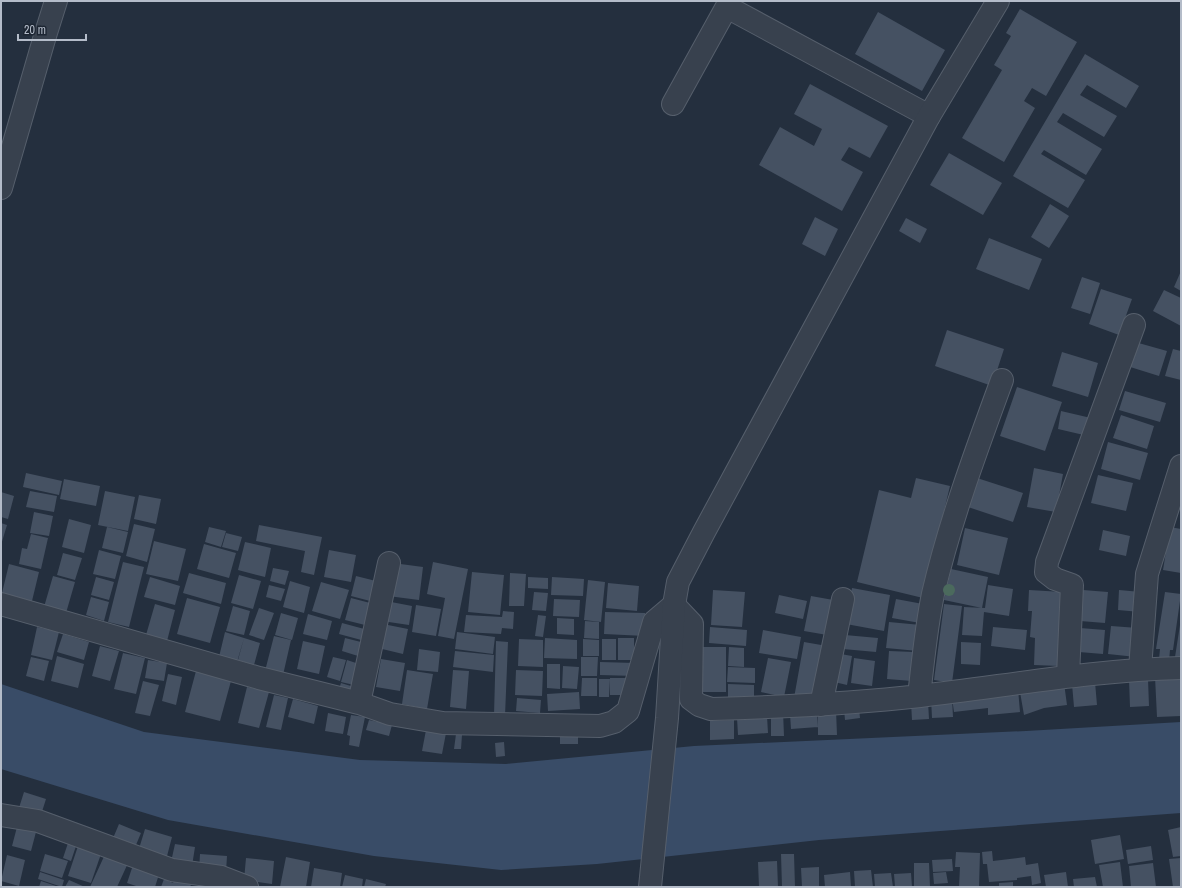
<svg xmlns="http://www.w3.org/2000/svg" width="1182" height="888" viewBox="0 0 1182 888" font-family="'Archivo Narrow',sans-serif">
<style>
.water{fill:#394c67}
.building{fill:#455162}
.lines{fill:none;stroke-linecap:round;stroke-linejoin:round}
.minor-casing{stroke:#565f6c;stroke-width:24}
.tertiary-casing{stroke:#565f6c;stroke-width:24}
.minor{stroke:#38414e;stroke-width:22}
.tertiary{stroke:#38414e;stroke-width:22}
.tree{fill:#4b6a5d}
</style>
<rect width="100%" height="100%" fill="#242f3e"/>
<path class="water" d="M1,684L144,732L360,760L506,764L694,746L1026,731L1181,722V813L819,840L597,864L501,870L374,856L168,820L1,769Z"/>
<path class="building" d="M1020,9L1077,42L1046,96L1032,88L1024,101L1035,108L1004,162L962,138L1002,70L994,65L1011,36L1006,33Z
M878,12L945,50L922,91L855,54Z
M1085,54L1139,86L1126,108L1087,85L1080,95L1117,116L1104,137L1063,113L1057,122L1102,149L1086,175L1044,150L1041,154L1085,180L1068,208L1013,176Z
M810,84L888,126L870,158L849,147L841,160L863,172L842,211L759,165L780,127L814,146L822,129L794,114Z
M949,153L1002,183L983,215L930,185Z
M1050,204L1069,216L1049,248L1031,237Z
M815,217L838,229L825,256L802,244Z
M906,218L927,229L920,243L899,231Z
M989,238L1042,259L1029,290L976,269Z
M1181,271V291L1174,287Z
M1082,277L1100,283L1090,314L1071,308Z
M1101,289L1132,299L1119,335L1089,324Z
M1164,290L1181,298V326L1153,311Z
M947,330L1004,349L992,386L935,366Z
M1135,342L1167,351L1159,376L1127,366Z
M1173,349L1181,351V380L1165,376Z
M1062,352L1098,363L1088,397L1052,386Z
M1017,387L1062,402L1045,451L1000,436Z
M1125,391L1166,403L1160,422L1119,410Z
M1061,411L1091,418L1088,436L1058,429Z
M1121,415L1154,426L1147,449L1113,438Z
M1108,442L1148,453L1140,480L1101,469Z
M1034,468L1063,474L1056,512L1027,507Z
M26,473L62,481L59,495L23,487Z
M1098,475L1133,483L1126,511L1091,503Z
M916,478L950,486L923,598L857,582L879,490L911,498Z
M977,478L1023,493L1013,522L968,507Z
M64,479L100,486L96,506L60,499Z
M30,491L57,496L54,512L26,507Z
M105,491L135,497L128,531L98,525Z
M1,492L14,496L8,519L1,517Z
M139,495L161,499L156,524L134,519Z
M34,512L53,516L49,536L30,533Z
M69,519L91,525L84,553L62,547Z
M1,523L7,525L1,545Z
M134,524L155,529L147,562L126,556Z
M259,525L322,537L314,575L301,572L305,551L256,541Z
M107,527L128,532L123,553L102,548Z
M209,527L226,531L221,547L205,542Z
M1170,527L1181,529V573L1163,570Z
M965,528L1008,538L999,575L957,565Z
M1103,530L1130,536L1126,556L1099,550Z
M226,533L242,537L238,551L222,547Z
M31,534L48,538L41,569L19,564L22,548L27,549Z
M154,541L186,549L178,581L146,574Z
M245,542L271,548L265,577L238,570Z
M204,544L236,553L229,578L197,569Z
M99,550L121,556L115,579L93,574Z
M329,550L356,555L351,582L324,577Z
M63,553L82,558L75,580L57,575Z
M123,562L144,567L129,627L108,622Z
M433,562L468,569L454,639L438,636L445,598L427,594Z
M393,563L423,567L419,600L388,596Z
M9,564L39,572L32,601L2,593Z
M273,568L289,571L285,585L270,581Z
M951,569L988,577L982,608L944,600Z
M472,572L504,575L500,615L468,612Z
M189,573L226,583L221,604L183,593Z
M510,573L526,574L524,606H509Z
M239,575L261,581L253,609L231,603Z
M53,576L75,582L66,613L44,607Z
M356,576L380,582L374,602L351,596Z
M96,577L114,582L109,600L91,595Z
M150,577L180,586L175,605L144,597Z
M528,577L548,578V589L528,588Z
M552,577L584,579L583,596L551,595Z
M588,580L605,582L601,622L584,620Z
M290,581L310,587L304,613L283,607Z
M321,582L349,590L340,619L312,611Z
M608,583L639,586L637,611L606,608Z
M269,585L285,589L281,601L266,597Z
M988,585L1013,589L1009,616L984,612L982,636L962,635L964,607L985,608Z
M852,588L890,595L884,631L846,624Z
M713,590L745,592L742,627L711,625Z
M1029,590L1063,592L1059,666L1034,665L1035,638L1030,637L1032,611H1028Z
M1083,590L1108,592L1105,623L1080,621Z
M1119,590L1141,592L1140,612L1118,610Z
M534,592L548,593L546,611L532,610Z
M1165,592L1181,594L1173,650H1170L1169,661L1159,659L1160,649H1156Z
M779,595L807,601L803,619L775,613Z
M811,596L839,601L833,636L804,631Z
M91,597L109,602L104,621L86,615Z
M187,598L220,607L210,643L177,634Z
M351,598L374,604L369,626L345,620Z
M554,599L580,600L579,617L553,616Z
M896,599L923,604L920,623L892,618Z
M386,601L412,606L409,625L382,621Z
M155,604L175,610L167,641L146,635Z
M944,604L962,606L952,683L934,680Z
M416,605L441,609L436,636L412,632Z
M233,606L250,611L244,635L226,631Z
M259,608L274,613L264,640L249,635Z
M503,611L514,612L513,629L502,628L501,634L464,632L466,615L502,617Z
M605,612L645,613V636L604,634Z
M281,613L298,618L292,640L275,635Z
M308,614L332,621L327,640L303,634Z
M538,615L546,616L543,637L535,636Z
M557,618L574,619V635L557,634Z
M585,621L599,622V639L584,638Z
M889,622L921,625L918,651L886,648Z
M342,623L368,630L365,641L339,634Z
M383,624L408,629L403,654L378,648Z
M1180,625H1181V658L1175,657Z
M1111,626L1138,628L1136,657L1108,654Z
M37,627L59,632L52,660L31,655Z
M710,627L747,630L746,646L709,643Z
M993,627L1027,630L1025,650L991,646Z
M1080,628L1105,630L1103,654L1079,652Z
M763,630L801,637L797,659L759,653Z
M225,632L244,638L237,662L219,657Z
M457,632L495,637L493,654L455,649Z
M63,634L89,642L84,660L57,652Z
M845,635L878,638L876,652L843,649Z
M274,636L291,640L283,675L265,671Z
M244,638L260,643L254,665L238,660Z
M345,638L361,642L358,656L342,651Z
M545,638L577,640V659L544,658Z
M618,638H634V660H618Z
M519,639L543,640V667L518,666Z
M583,639L599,640V656H583Z
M602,639H616V660H602Z
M303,641L325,646L319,674L297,669Z
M496,641L508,642L505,716L494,715Z
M804,642L827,646L817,703L794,698Z
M961,642L981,643L980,665L961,664Z
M100,646L119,651L110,681L92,676Z
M700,647H726V692H699Z
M729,647L744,648V667L728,666Z
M419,649L440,652L438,672L417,670Z
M455,651L494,655L493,672L453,667Z
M889,651L914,652L912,681L887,679Z
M123,653L145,658L136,694L114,689Z
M835,653L852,656L847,685L830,681Z
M57,656L84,664L78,688L51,681Z
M31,657L49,661L44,681L26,676Z
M333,657L346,660L340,681L327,677Z
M581,657H598L597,676H581Z
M768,658L791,662L784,697L761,692Z
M854,658L875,661L872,686L851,683Z
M381,659L405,663L400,691L376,687Z
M148,660L167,663L164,681L145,678Z
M347,660L359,664L354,685L341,682Z
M600,662L635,663V676L600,675Z
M547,664H560V689L547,688Z
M563,666L579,667L577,689L562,688Z
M728,667L755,668V683L727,682Z
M407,670L433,674L427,709L402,704Z
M453,670L469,671L466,709L450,707Z
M516,670L543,671L542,696L515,695Z
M196,671L231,681L220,721L185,712Z
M168,674L182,677L176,705L162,701Z
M1181,676V716L1157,717L1155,677Z
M582,678H597V696H581Z
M610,678H626L625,695H610Z
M599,679H610L609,697H599Z
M1129,679H1148L1149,706L1130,707Z
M143,681L159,685L150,716L135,713Z
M1095,682L1097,705L1074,707L1072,684Z
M341,683L354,687L352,692L339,689Z
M1064,683L1067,705L1044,708L1024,715L1020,692Z
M728,684L754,685V699L728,698Z
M247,687L269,692L259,728L238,723Z
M1018,689L1020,712L988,715V708L954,712L952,698L953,717L932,718L931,698Z
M579,692L580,709L548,711L547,694Z
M274,695L288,698L281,730L266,727Z
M517,698L541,700L540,713L516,711Z
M293,699L318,706L314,724L288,717Z
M928,701L929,719L912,720L911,702Z
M859,708L860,718L845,720L844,709Z
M818,710H836L837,735H818Z
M783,711L784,736H771V712Z
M817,712L818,727L791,729L790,714Z
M328,713L346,717L343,734L325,731Z
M351,715L365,717L359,747L349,745L350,736L347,735Z
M767,716L768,733L738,735L737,718Z
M369,720L392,725L389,736L366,730Z
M734,720V739L710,740V721Z
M426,730L446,733L442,754L422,751Z
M560,730H578V744H560Z
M456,734L462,735L461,749H454Z
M504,742L505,756L496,757L495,743Z
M24,792L46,799L40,818L18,811Z
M119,824L141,833L133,852L111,843Z
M17,827L36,832L31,851L12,846Z
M1181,827V856L1173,857L1168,830Z
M145,829L172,837L166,860L138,852Z
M1120,835L1124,859L1095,864L1091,840Z
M69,840L77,843L71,861L63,858Z
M79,843L102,851L91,883L68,876Z
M175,844L195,847L192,866L171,862Z
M1151,846L1153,860L1128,864L1126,850Z
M107,850L129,861L117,887H90Z
M992,851L993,861L1025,857L1026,865L1038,863L1041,883L1032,885L1031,876L1017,878V880L989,882L987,864H983L982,852Z
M956,852L980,853L979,887H959L960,867H955Z
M45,854L68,861L62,878L40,871Z
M200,854L227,856L226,872L199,871Z
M781,854H794L795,887H782Z
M7,855L25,860L19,886L1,881Z
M286,857L310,862L306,887H280Z
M246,858L274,861L272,884L244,880Z
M1181,858V886L1173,887L1169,859Z
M952,859L953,871L933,872L932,860Z
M777,861L778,887H759L758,862Z
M134,862L160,871L155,887H139L127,883Z
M1120,862L1123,887H1103L1099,865Z
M914,863H929L930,887H914Z
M1153,863L1156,887H1131L1129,866Z
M819,867V887H802L801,868Z
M314,868L342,873L340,887H311Z
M871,870L873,887H855L854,871Z
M40,872L64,880L62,887L38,879Z
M850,872L851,887H825L824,875Z
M946,872L948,883L934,884L933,873Z
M1066,872L1068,887H1046L1044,875Z
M891,873L893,887H875L874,874Z
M911,873L912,887H895L894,874Z
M177,874L193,880L190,887H161L164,879L173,883Z
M345,875L363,879L362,887H342Z
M1095,877L1097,887H1074L1073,879Z
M366,879L386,884L385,887H364Z
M69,880L85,887H65Z
M41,881L59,887H39Z
M1013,882V887H999V883Z"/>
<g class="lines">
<g class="minor-casing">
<path id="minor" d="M727,7L929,116
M673,104L730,1
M1,188L45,36L56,1
M1,604L259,678L359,703L390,714L443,723L600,726L614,722L628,711L654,622L674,605L692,624L691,699L699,705L711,709C781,707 850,704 920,696C1007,686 1093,670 1181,668
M1140,669L1147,574L1181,466
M1068,676L1072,585L1055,579L1046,572L1047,562L1134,325
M919,696C923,662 926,628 933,594C950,521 976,451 1002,380
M359,703L389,563
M821,705L843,599
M1,815L38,821L172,870L221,877L247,887"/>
</g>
<g class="tertiary-casing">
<path id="tertiary" d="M650,887L667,718L674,605L678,582L704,532L929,116L998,1"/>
</g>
<use href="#minor" class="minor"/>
<use href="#tertiary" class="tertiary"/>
</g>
<circle class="tree" cx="949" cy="590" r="6"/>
<rect width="1182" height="888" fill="none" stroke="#b4bcc9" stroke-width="4"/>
<path d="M18 34v6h68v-6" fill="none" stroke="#b4bcc9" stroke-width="2"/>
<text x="24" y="34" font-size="12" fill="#b4bcc9" stroke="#1d2633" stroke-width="3" paint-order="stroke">20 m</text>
</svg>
